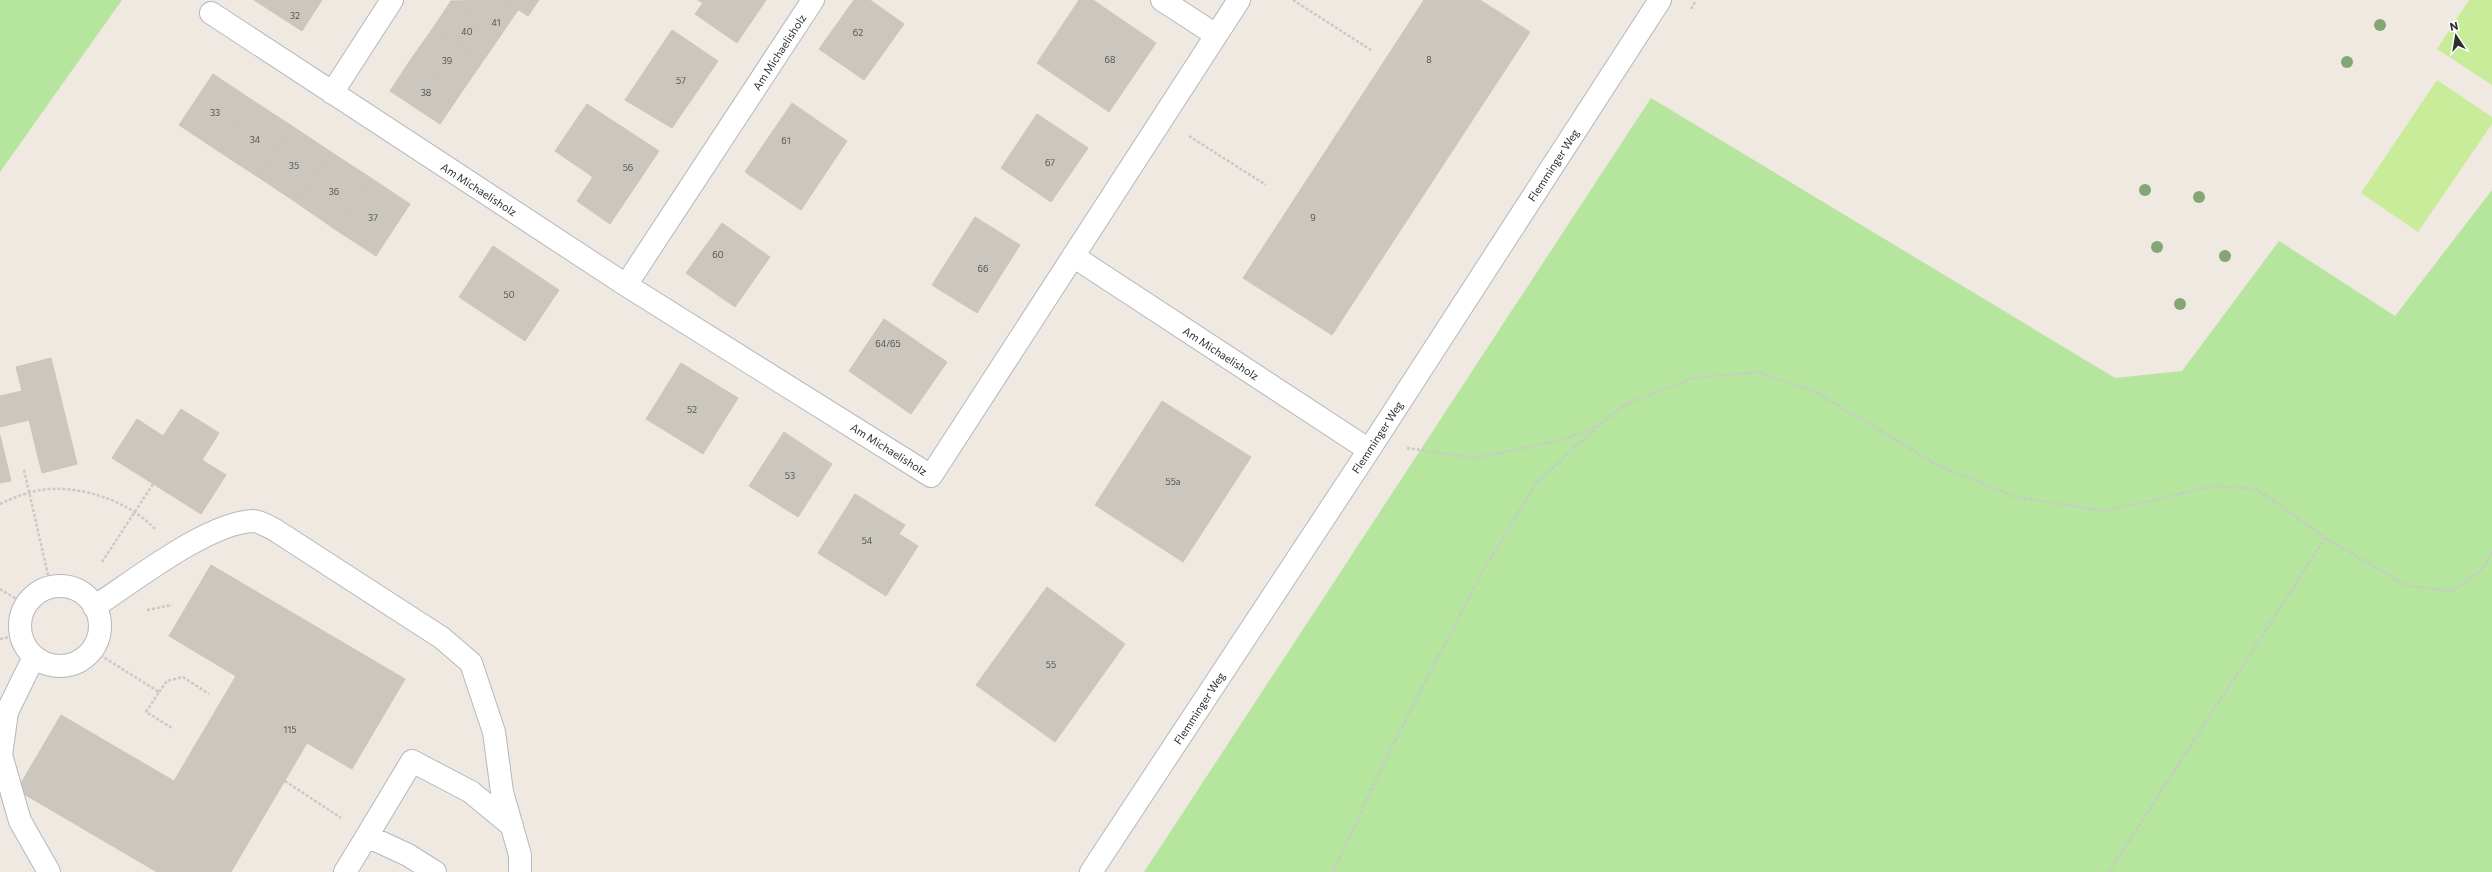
<svg xmlns="http://www.w3.org/2000/svg" width="2492" height="872" viewBox="0 0 2492 872" font-family="Commissioner,sans-serif">
<style>
.green{fill:#b6e59e}
.pitch{fill:#c9ec9a}
.building{fill:#cbc7bf;stroke:#cbc5ba}
.lines{fill:none;stroke-linecap:round;stroke-linejoin:round}
.minor-casing{stroke:#b4b7c1;stroke-width:24}
.path{stroke:#c9c9c9;stroke-width:2.5;stroke-dasharray:3 2;stroke-linecap:butt}
.minor{stroke:#fff;stroke-width:22}
.tree{fill:#84a574}
.labels{text-anchor:middle;dominant-baseline:central;stroke-width:3.5;stroke-linejoin:round;paint-order:stroke}
.number-label{font-size:9px;fill:#555452}
.street-label{font-size:11px;fill:#2e2e2e;stroke:#fff}
</style>
<rect width="100%" height="100%" fill="#efe9e1"/>
<path class="green" d="M0,0H122L0,172Z
M1651,98L2115,378L2182,371L2279,241L2395,316L2492,190V872H1144Z"/>
<path class="pitch" d="M2469,0H2492V85L2437,49Z
M2437,80L2492,117V124L2418,232L2361,193Z"/>
<path class="building" d="M254,0H322L302,31Z
M503,0L518,10L501,35L451,1Z
M503,0H539L528,16Z
M698,0H766L737,43L695,14L703,3Z
M854,0H870L904,24L864,80L819,49Z
M1079,0H1093L1156,43L1109,112L1037,63Z
M1424,0H1480L1530,32L1332,335L1243,278Z
M451,1L501,35L483,61L433,28Z
M433,28L483,61L461,93L411,59Z
M672,30L718,61L672,128L625,100Z
M411,59L461,93L440,124L390,91Z
M213,74L252,100L218,151L179,125Z
M252,100L292,126L258,177L218,151Z
M792,103L847,141L801,210L745,172Z
M587,104L659,151L610,224L577,201L593,177L555,151Z
M1037,114L1088,148L1051,202L1001,168Z
M292,126L331,152L297,203L258,177Z
M331,152L371,178L336,230L297,203Z
M371,178L410,204L376,256L336,230Z
M975,217L1020,245L977,313L932,285Z
M722,223L770,257L735,307L686,273Z
M493,246L559,290L525,341L459,297Z
M884,319L947,362L911,414L849,371Z
M51,358L77,464L42,473L29,420L0,427V396L22,391L16,367Z
M681,363L738,398L703,454L646,419Z
M1162,401L1251,457L1183,562L1095,505Z
M181,409L219,433L202,460L226,475L201,514L112,458L137,419L163,436Z
M784,432L832,464L798,517L749,486Z
M0,435L11,481L0,483Z
M855,494L905,525L899,534L918,546L886,596L818,553Z
M211,565L405,679L352,769L307,743L231,872H157L17,790L61,715L174,781L236,676L169,636Z
M1047,587L1125,644L1055,742L976,685Z"/>
<g class="lines">
<g class="minor-casing">
<path id="minor" d="M1162,0L1216,35
M211,13L626,285L931,476L1239,0
M332,93L392,0
M1073,256L1369,450
M626,285L813,0
M20 626a40 40 0 1 1 80 0a40 40 0 1 1-80 0Z
M94,607C134,581 207,523 253,521C260,521 269,527 275,530L442,638L471,663L494,732L502,792L520,855V872
M34,657L7,712L1,755L20,821L49,872
M367,836L412,761L471,792L512,826
M345,872L367,836L408,855L435,872
M1091,872L1369,450L1660,0"/>
</g>
<path class="path" d="M1293,0L1371,50
M1691,9L1696,0
M1189,136L1266,185
M1407,448L1475,458L1562,440L1599,425L1626,404L1693,378L1759,372L1814,391L1936,464L2015,497L2105,511L2214,486L2257,489L2325,538L2408,586L2451,591L2483,569L2492,551
M24,470L51,588
M0,504C13,498 27,492 41,490C79,484 129,501 155,529
M102,562L153,484
M0,589L26,605
M147,610L172,605
M0,639L9,637
M92,650L159,692L146,712L172,728
M159,692L167,681L183,677L209,694
M285,781L341,818
M1333,872L1388,754L1481,574L1537,482L1598,426
M2109,872L2325,538"/>
<use href="#minor" class="minor"/>
</g>
<g class="tree">
<circle cx="2380" cy="25" r="6"/>
<circle cx="2347" cy="62" r="6"/>
<circle cx="2145" cy="190" r="6"/>
<circle cx="2199" cy="197" r="6"/>
<circle cx="2157" cy="247" r="6"/>
<circle cx="2225" cy="256" r="6"/>
<circle cx="2180" cy="304" r="6"/>
</g>
<g class="labels">
<g class="number-label">
<text x="295" y="15">32</text>
<text x="496" y="22">41</text>
<text x="467" y="31">40</text>
<text x="858" y="32">62</text>
<text x="1110" y="59">68</text>
<text x="1429" y="59">8</text>
<text x="447" y="60">39</text>
<text x="681" y="80">57</text>
<text x="426" y="92">38</text>
<text x="215" y="112">33</text>
<text x="255" y="139">34</text>
<text x="786" y="140">61</text>
<text x="1050" y="162">67</text>
<text x="294" y="165">35</text>
<text x="628" y="167">56</text>
<text x="334" y="191">36</text>
<text x="373" y="217">37</text>
<text x="1313" y="217">9</text>
<text x="718" y="254">60</text>
<text x="983" y="268">66</text>
<text x="509" y="294">50</text>
<text x="888" y="343">64/65</text>
<text x="692" y="409">52</text>
<text x="790" y="475">53</text>
<text x="1173" y="481">55a</text>
<text x="867" y="540">54</text>
<text x="1051" y="664">55</text>
<text x="290" y="729">115</text>
</g>
<g class="street-label">
<text transform="translate(779 52) rotate(-57)">Am Michaelisholz</text>
<text transform="translate(1553 165) rotate(-57)">Flemminger Weg</text>
<text transform="translate(479 189) rotate(33)">Am Michaelisholz</text>
<text transform="translate(1221 353) rotate(33)">Am Michaelisholz</text>
<text transform="translate(1377 437) rotate(-57)">Flemminger Weg</text>
<text transform="translate(889 449) rotate(32)">Am Michaelisholz</text>
<text transform="translate(1199 708) rotate(-57)">Flemminger Weg</text>
</g>
</g>
<g transform="translate(2456 36) rotate(348)" stroke="#ffffff" stroke-width="3" paint-order="stroke">
<path d="M0-3L7 15L0 10L-7 15Z" fill="#2e2e2e"/>
<text y="-6" font-size="11" font-weight="bold" text-anchor="middle" fill="#2e2e2e">N</text>
</g>
</svg>
